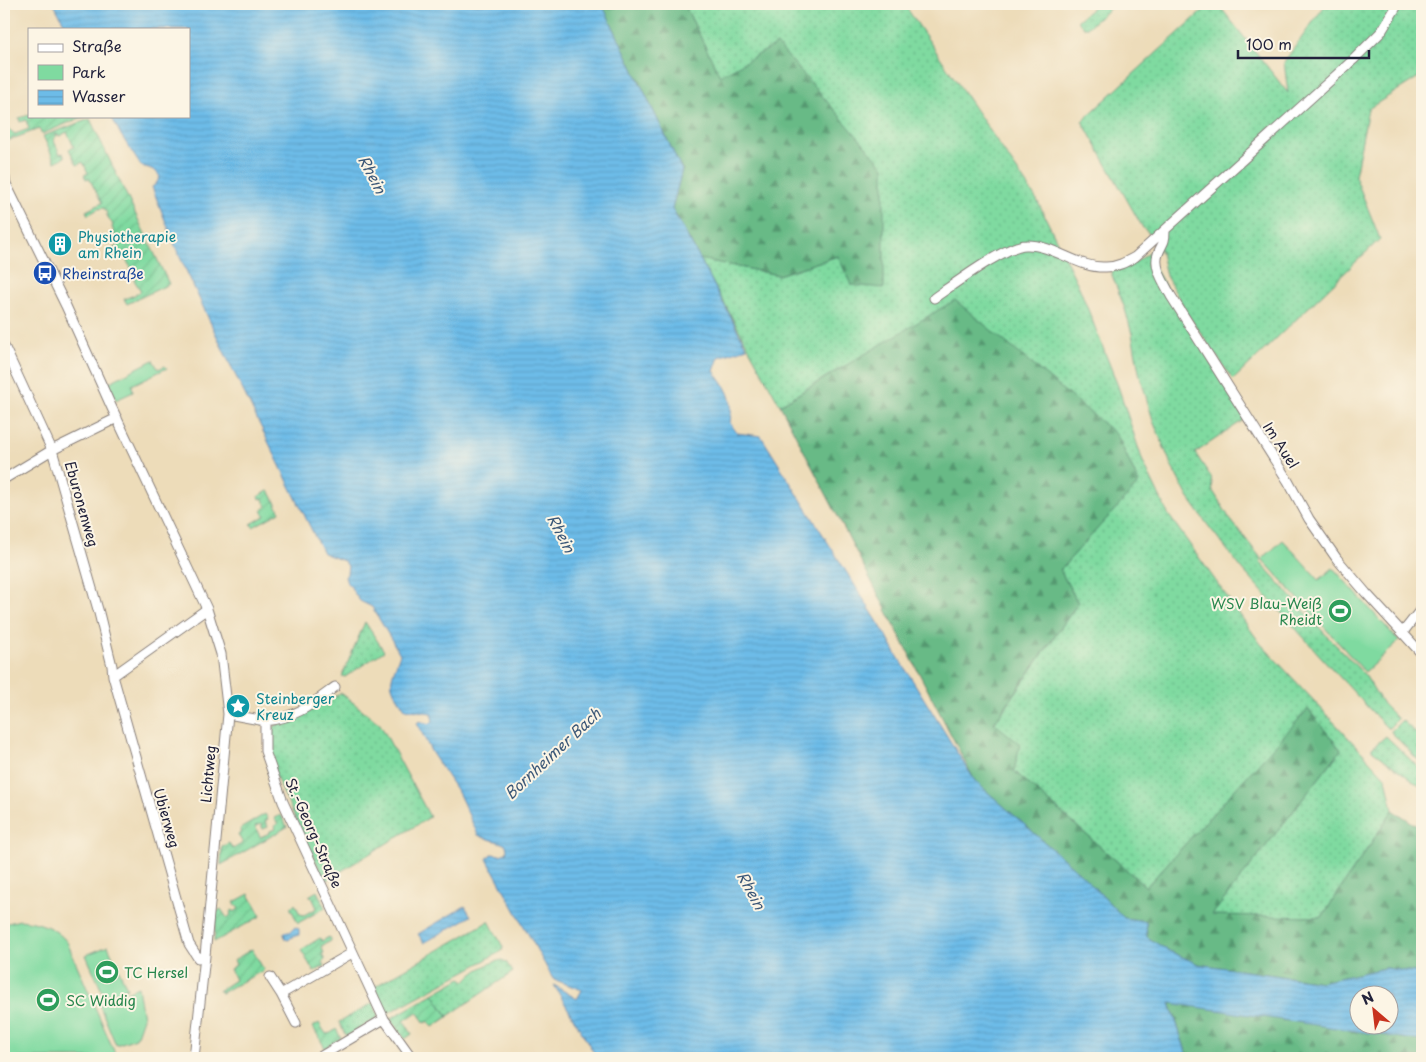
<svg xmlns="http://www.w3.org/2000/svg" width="1426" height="1062" viewBox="0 0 1426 1062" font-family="'Playpen Sans',sans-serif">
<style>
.grass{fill:url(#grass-dots);stroke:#507e6e}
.forest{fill:url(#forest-firs);stroke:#446e60}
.park{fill:#7fdaa0;stroke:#507e6e}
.garden{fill:url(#garden-furrows);stroke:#507e6e}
.water{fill:url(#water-rules);stroke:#486f92;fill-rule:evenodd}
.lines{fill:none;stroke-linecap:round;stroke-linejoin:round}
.minor-casing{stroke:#887f7a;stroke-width:11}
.minor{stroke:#fff;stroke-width:9}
.labels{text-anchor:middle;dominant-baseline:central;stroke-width:4;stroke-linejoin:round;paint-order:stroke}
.culture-label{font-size:14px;fill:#0d838f;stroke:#fcf5e5;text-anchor:start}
.transit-label{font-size:14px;fill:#164399;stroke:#fcf5e5;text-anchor:start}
.street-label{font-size:14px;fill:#22223b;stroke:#fcf5e5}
.leisure-label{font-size:14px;fill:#27864d;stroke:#fcf5e5;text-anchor:start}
.water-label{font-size:15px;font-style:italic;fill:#3c5878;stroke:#fcf5e5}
</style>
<defs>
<pattern id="grass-dots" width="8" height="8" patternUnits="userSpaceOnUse" patternTransform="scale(1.25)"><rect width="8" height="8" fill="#7fdaa0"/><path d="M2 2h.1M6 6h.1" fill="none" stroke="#6dbb8b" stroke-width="1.8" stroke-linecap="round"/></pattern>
<pattern id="forest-firs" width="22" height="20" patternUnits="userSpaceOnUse" patternTransform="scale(1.25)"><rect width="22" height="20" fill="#67ba86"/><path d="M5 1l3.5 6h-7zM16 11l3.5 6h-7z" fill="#54976f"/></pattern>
<pattern id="garden-furrows" width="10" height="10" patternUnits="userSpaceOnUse" patternTransform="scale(1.25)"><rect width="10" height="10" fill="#7fdaa0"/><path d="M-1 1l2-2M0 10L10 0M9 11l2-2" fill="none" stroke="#6dbb8b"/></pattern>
<pattern id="water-rules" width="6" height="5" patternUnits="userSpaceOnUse" patternTransform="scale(1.25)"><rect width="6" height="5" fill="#6dbce8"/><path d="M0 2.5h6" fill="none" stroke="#5ea1c8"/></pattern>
</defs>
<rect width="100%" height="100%" fill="#fcf5e5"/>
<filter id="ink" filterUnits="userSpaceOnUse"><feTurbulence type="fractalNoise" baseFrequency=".02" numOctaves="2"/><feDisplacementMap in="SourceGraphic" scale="10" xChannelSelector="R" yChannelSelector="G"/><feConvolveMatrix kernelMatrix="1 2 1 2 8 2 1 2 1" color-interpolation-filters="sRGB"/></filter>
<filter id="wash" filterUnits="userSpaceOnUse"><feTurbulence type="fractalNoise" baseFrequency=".0096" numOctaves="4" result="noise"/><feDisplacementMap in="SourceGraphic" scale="20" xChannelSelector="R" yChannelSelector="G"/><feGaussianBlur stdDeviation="1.12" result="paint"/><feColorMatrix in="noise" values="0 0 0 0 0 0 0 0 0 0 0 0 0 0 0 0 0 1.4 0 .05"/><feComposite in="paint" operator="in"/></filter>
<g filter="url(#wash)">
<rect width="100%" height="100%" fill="#eddcb9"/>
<path class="grass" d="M684,4H904L1037,200L1080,289L1118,386L1143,462L1168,514L1260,643L1386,778L1393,810L1322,917L1211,916L1341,750L1308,710L1146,887L1014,771L994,724L1078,603L1060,570L1138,483L1117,435L841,368L780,405L700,259L778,275L838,256L884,288L720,77Z
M1097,4H1115L1088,27H1083L1077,21Z
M1210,4H1218L1288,93L1284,62L1326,4H1422V75L1368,109L1355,176L1380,239L1233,380L1189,316L1166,276L1160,248L1147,264L1148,267H1154L1245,419L1195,453L1211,477L1213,491L1230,519L1260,557L1261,563L1329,638L1365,675L1383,704L1398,719L1389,728H1387L1323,659L1242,569L1207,524L1188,497L1173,469L1153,421L1139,372L1132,334L1125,309L1112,275V271C1133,266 1143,258 1159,244V241L1143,228L1082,121Z
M365,622L384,651L345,677L342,676Z
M341,693L380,724L430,817L325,881L276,777L268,749L269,736L274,727L278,724L295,719Z
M1402,720L1422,739V764L1391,732V731Z
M1386,736L1422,771V788L1372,750V748Z
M489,921L503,947L502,951L386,1014L374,987Z
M502,960L506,962L513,972L448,1016L433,994L461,978L466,981C473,971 490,962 502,960Z
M373,1003L378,1016L377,1018L346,1036L339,1022Z"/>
<path class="forest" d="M602,4H684L720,76L777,44L884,167V288L851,285L838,256L778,275L700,259L672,208L682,170Z
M955,300L1117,435L1139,483L1060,570L1078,603L994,723L1020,744L1014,771L1146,887L1308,709L1341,750L1212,915L1322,917L1393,810L1422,829V973L1385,968L1321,982L1198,964L1167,950L1147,937L1146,921L1124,918L1083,876L975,781L780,405Z
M1170,1002L1422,1041V1058H1188Z"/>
<path class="park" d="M153,360L158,369L165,366L167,368L132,385L133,392L116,400L108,383Z
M1283,540L1319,580L1333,568L1399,641L1365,672L1262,559Z
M20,920C39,922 55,927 67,942L117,1058H4V924Z
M108,946L127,988L105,998L86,955Z
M138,987L143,1018L136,1038L116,1045L99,1004Z"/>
<path class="garden" d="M29,115V116H85L42,134L39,129L4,142V128H7L15,134L29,129L26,120L20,122L19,118Z
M90,119L169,284L127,304L124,299L135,295L141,291L134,280L135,279L132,273L134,272L126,260L127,259L125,254L113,258L110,251L120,244L113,233L114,232L112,227L113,225L106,214L107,213L104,208L98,209L88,215L86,211L102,203L89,178L86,179L84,175L88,173L83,162L77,165L69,149L74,147L67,132L60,136L56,134V137L53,139L60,154L63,153L65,157L55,162L43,136Z
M268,491L270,492L280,512L253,527L251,524L265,516L262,510L267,506L262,498L260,499L259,496Z
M265,814L268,819L265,821L268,827L263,829L261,824L255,826L260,837L270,833V831L275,829L274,826L278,824L274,818L281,815L287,827L221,865L222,847L229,843L233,849L243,843L238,835L242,832L240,829Z
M317,891L325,908L298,923L290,907L295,904L300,914L304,915L317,908L312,897L309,896Z
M249,894L261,916L214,942L216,912L221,909L227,918L231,915L230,912L233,910L234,912L239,909L234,902Z
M329,937L331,941L321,946L324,953L322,954L325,960L322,962L325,966L314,972L301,950L320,938L322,941Z
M252,949L264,970L221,993L219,990L221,989L235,980L230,969L236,965L234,960Z
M433,994L448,1017L433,1027L428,1021L425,1023L417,1012L404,1021L412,1034L405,1039L390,1019Z
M319,1023L326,1034L331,1033L336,1029L341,1038L325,1048L313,1027Z"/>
<path class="water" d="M54,4H602L682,170L672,209L700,259L747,348L719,357L714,371C728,390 734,398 730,423L737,433L761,436L886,635L895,652L975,781L1083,876L1124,918L1146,921L1147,937L1167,950L1198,964L1321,982L1385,968L1422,973V1041L1170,1003L1188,1058H597L554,985L577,999L582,990L553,979L487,859L491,854L500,855L506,853L507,850L506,845C497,840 487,840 478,835L459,794L432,753L417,723L419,721L429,724L433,721L431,713L405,709C387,681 389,685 400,654L372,607L360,601L353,591L351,587L347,583L345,577L347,574L348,566L344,561L323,553L226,356L178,253L152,187L156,184L160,177C156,169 149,168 141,166L121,135L111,116H189V29H67ZM1388,994V1024H1358V994Z
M465,906L471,916L424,943L418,934Z
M295,927L299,929V935L292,937L289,940L285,939L284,933L286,932H290Z"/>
</g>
<g filter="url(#ink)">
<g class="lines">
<g class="minor-casing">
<path id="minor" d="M4,173L6,184L66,306L111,406L207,609L221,654L228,714L205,956L194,1058
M1165,231C1165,244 1162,243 1158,254C1153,268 1165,284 1171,296L1288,481L1309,519L1337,559L1366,593L1422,654
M934,298C953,285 1006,245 1026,245C1053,244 1079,269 1106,267C1117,267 1126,262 1135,257L1353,60L1381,32L1398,4
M4,346L52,450L99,613L112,666L113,676L189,944L198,958L205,956
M4,479L52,450L117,418
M1403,632L1422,608
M113,676L207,609
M228,714L265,721V751L283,802L384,1019L412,1058
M265,721C294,719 312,704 335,687
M270,977L281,994
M296,1023L281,994L352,953
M318,1058L384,1019"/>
</g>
<use href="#minor" class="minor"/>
</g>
</g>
<defs>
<g id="building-disc" transform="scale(1.25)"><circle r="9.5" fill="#0f9aa8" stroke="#fcf5e5"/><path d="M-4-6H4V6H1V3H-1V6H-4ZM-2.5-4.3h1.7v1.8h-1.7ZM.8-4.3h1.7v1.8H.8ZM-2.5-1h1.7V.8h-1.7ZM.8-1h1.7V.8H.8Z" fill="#fff"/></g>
<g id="bus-disc" transform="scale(1.25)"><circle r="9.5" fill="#1a4fb4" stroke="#fcf5e5"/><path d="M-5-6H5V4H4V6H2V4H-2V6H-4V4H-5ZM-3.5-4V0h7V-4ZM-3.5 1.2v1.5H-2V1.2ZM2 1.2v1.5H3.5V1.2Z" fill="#fff"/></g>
<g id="stadium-disc" transform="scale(1.25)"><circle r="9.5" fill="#2e9e5b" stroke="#fcf5e5"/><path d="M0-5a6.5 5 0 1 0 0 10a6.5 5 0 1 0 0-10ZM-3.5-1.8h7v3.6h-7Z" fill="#fff"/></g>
<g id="sight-disc" transform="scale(1.25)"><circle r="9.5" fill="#0f9aa8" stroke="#fcf5e5"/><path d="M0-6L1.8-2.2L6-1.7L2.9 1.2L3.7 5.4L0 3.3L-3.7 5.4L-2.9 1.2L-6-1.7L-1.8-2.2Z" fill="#fff"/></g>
</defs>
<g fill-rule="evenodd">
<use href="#building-disc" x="60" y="244"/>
<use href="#bus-disc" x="45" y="273"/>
<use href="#stadium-disc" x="1340" y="611"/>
<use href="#sight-disc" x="238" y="706"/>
<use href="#stadium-disc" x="107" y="972"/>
<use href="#stadium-disc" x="48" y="1000"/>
</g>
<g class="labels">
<g class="culture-label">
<text x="78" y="236">Physiotherapie<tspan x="78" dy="16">am Rhein</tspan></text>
<text x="256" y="698">Steinberger<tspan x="256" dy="16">Kreuz</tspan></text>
</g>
<g class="transit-label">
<text x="62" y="273">Rheinstraße</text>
</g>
<g class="street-label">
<text transform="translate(1281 445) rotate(57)">Im Auel</text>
<text transform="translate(82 504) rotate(74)">Eburonenweg</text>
<text transform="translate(208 774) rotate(-85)">Lichtweg</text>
<text transform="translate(167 818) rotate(74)">Ubierweg</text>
<text transform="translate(314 833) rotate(66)">St.-Georg-Straße</text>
</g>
<g class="leisure-label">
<text x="1322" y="603" text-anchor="end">WSV Blau-Weiß<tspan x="1322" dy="16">Rheidt</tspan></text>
<text x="124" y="972">TC Hersel</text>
<text x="66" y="1000">SC Widdig</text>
</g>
<g class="water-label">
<text transform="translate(373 174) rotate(62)">Rhein</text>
<text transform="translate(562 533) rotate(62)">Rhein</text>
<text transform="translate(552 753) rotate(-43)">Bornheimer Bach</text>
<text transform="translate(752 890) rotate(61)">Rhein</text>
</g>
</g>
<rect width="1426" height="1062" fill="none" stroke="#fcf5e5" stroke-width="20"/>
<rect x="28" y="28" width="162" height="90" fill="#fcf5e5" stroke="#a5a1a1"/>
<rect x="38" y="44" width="25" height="8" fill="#ffffff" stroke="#a5a1a1"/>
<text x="72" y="52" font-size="15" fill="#22223b">Straße</text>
<rect x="38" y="65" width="25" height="15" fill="#7fdaa0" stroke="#a5a1a1"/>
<text x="72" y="78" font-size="15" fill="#22223b">Park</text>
<rect x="38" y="90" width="25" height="15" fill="url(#water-rules)" stroke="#a5a1a1"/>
<text x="72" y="102" font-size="15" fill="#22223b">Wasser</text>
<g transform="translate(1374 1010) rotate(332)"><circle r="24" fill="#fcf5e5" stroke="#a5a1a1"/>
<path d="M0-4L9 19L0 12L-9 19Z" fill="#c8321e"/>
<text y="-8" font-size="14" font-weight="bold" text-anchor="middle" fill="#22223b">N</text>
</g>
<path d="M1238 50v8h131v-8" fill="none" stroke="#22223b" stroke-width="2.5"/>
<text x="1246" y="50" font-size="15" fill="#22223b" stroke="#fcf5e5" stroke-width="4" paint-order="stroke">100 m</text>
</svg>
